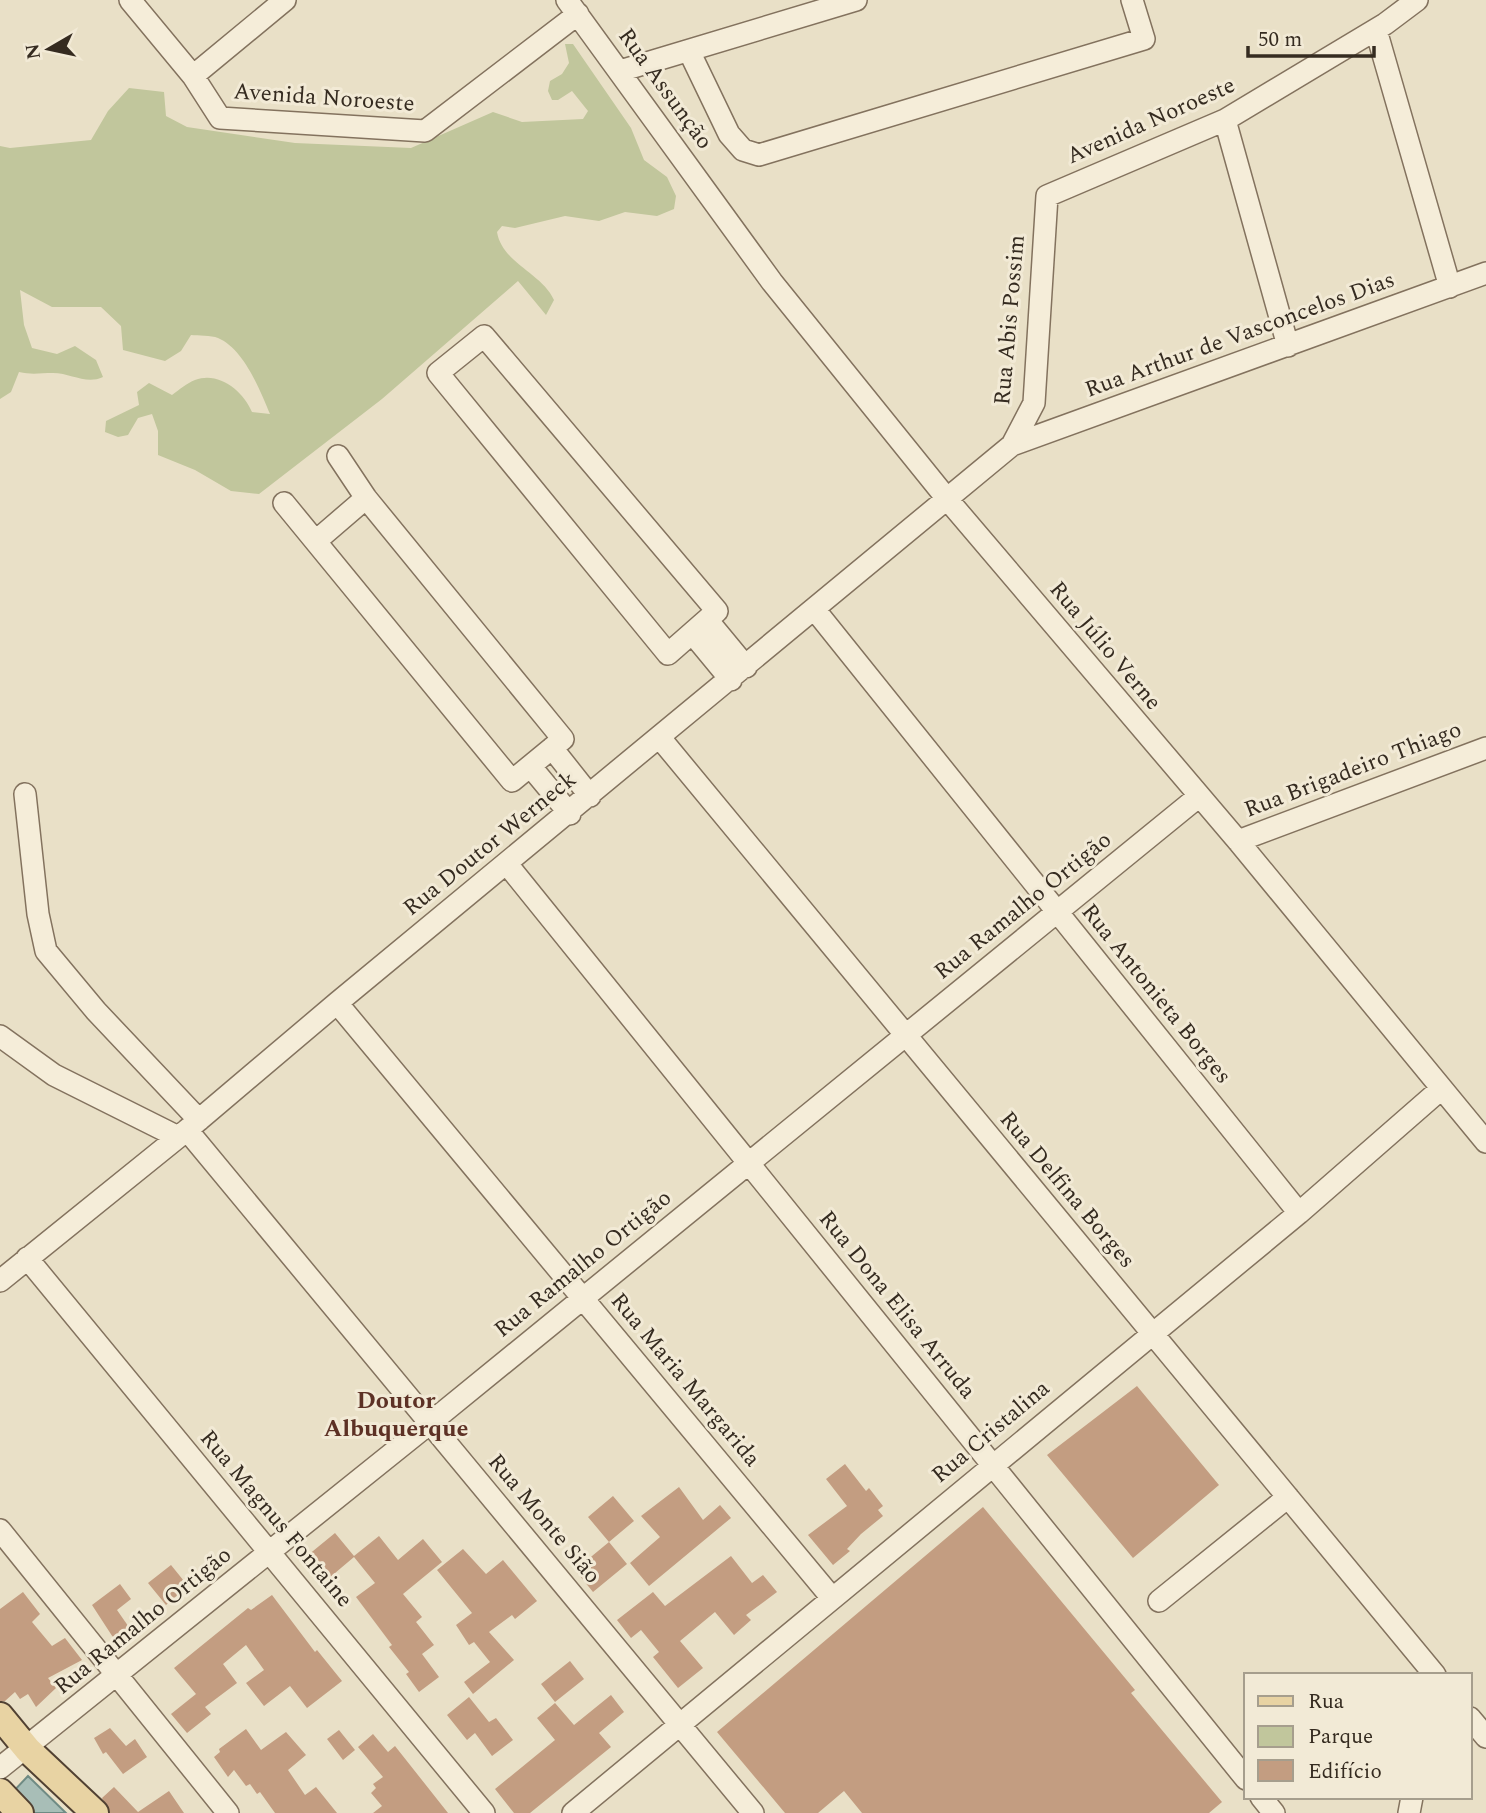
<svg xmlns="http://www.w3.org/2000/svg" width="1486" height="1813" viewBox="0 0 1486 1813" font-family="Spectral,serif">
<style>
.green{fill:#c1c69c}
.water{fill:#a8beb7;stroke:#6f8b84;stroke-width:2}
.building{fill:#c39d81}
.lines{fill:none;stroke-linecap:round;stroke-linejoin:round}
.minor-casing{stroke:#83725e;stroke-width:24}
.major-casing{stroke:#514132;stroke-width:30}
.minor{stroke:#f5edd9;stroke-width:21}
.major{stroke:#e8d3a3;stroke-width:26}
.labels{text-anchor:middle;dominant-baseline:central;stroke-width:6;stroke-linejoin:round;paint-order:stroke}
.street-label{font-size:23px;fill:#352b20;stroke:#f2ead6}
.neighbourhood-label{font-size:24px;font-weight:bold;fill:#5d3125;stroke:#f2ead6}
</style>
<rect width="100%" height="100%" fill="#e9e0c7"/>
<path class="green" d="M565,44H573L631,128L644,160L667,177L676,196L674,209L657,216L625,212L599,221L565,216L515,228L502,226L497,232C502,263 542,273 554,300L546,315L518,281L382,399L259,494L231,491L195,470L158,455V431L152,414L138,418L128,435L118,437L105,432L106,421L139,405L137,392L149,383L172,395C179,390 187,383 195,380C219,371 243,391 252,412L270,414C260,390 244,349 218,338C211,335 198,336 191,335L181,351L165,361L123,350L121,326L101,307H52L20,290L24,325L32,348L57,354L75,346L96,360L103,377C86,385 71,373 53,373C40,373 32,375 19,372L11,392L0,399V146L10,148L91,140L108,111L129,88L164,92L166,116L187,127L295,143L411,148L493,112L522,122L583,119L588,111L572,91L558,100H552L548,91L550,81L562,74L569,63Z"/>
<path class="water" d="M28,1776L66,1813H25L9,1796Z"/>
<path class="building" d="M1137,1386L1219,1485L1133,1558L1047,1455Z
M845,1464L866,1491L869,1488L883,1506L878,1510L883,1516L861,1534L847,1549L850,1551L833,1565L808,1535L847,1506L826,1479Z
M679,1487L703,1520L720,1505L731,1518L649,1586L630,1563L660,1537L641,1516Z
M613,1496L634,1521L609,1542L588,1517Z
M983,1507L1135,1690L1131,1693L1222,1802L1209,1813H862L844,1791L818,1813H785L717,1732Z
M335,1533L354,1556L379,1536L398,1560L423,1539L442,1562L403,1594L422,1617L416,1622L434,1645L422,1654L439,1677L419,1692L406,1674L409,1672L389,1647L392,1645L356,1597L375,1583L354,1557L322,1584L302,1560Z
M609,1542L627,1564L593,1592L575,1570Z
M463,1549L486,1574L503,1560L537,1601L515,1619L512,1615L489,1632L514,1660L473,1694L464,1682L490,1662L474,1642L469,1645L456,1625L472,1613L437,1570Z
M731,1556L752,1583L763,1575L777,1592L746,1615L751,1620L734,1635L715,1612L680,1641L703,1668L678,1688L653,1657L659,1652L641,1630L631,1638L617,1620L653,1592L665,1606Z
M171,1565L188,1586L166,1605L148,1583Z
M120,1584L131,1599L117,1610L133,1633L118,1645L92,1605Z
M23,1592L40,1614L32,1622L52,1646L65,1638L82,1660L48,1678L56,1688L36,1707L28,1694L20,1699L15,1692L5,1701H0V1609Z
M272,1595L315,1652L317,1650L342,1681L307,1708L290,1686L264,1706L246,1683L264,1670L246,1645L223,1664L237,1683L205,1707L211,1714L187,1733L171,1714L196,1694L174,1668L248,1608L251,1610Z
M570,1661L584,1679L555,1702L541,1684Z
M611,1695L624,1712L599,1733L611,1747L530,1813H514L495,1789L555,1740L537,1718L555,1703L574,1725Z
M469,1697L489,1722L496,1718L513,1740L492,1756L475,1733L467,1740L447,1715Z
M110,1728L126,1746L135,1739L147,1757L123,1774L106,1752L103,1754L94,1738Z
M246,1729L261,1750L286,1732L306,1755L288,1770L305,1795L316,1787L337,1813H275L260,1792L257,1794L250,1784L246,1786L234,1770L228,1777L214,1757L220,1752L219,1749Z
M339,1730L355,1750L343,1760L327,1739Z
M373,1734L388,1752L395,1746L448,1813H373L382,1806L371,1793L376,1788L373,1784L383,1777L358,1747Z
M114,1787L138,1812L169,1791L184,1813H110L102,1798Z"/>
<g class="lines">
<g class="minor-casing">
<path id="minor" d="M130,0L193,76L220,118L425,131L578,14
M567,0L772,282L948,500L1238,841L1486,1142
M1376,30L1450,287
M689,51L729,134L743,150L759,155L1144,39L1132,0
M620,71L856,0
M193,76L285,0
M1225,120L1288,346
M484,336L717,611L668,654L438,373Z
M1012,445L1486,273
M284,503L512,781L563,739L366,498L338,456
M316,541L366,498
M815,610L1299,1213
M708,621L746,667
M693,634L731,680
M660,738L1435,1675
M552,748L590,796
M531,767L570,814
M25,794L38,914L46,951L96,1011L199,1120
M1238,841L1486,748
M507,864L1246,1779
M337,1003L832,1598
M0,1036L54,1075L178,1137
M187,1130L753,1813
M27,1258L484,1813
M0,1281L187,1130L337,1003L1012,445L1034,403L1047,196L1225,120L1385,24L1417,0
M0,1530L228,1813
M1159,1601L1288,1497
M1470,1718L1486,1737
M0,1768L430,1423L1198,797
M1261,1797L1274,1813
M573,1813L1299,1213L1441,1089
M1409,1813L1412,1797"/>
</g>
<g class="major-casing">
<path id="major" d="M0,1716L28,1750L95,1813
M0,1792L20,1813"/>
</g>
<use href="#minor" class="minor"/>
<use href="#major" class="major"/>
</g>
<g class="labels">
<g class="street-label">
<text transform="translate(665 89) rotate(54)">Rua Assunção</text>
<text transform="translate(324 98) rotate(4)">Avenida Noroeste</text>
<text transform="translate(1151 121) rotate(-24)">Avenida Noroeste</text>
<text transform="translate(1010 320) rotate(-85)">Rua Abis Possim</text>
<text transform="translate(1240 335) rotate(-20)">Rua Arthur de Vasconcelos Dias</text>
<text transform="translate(1105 646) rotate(50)">Rua Júlio Verne</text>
<text transform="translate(1353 770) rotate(-21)">Rua Brigadeiro Thiago</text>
<text transform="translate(490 844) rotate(-39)">Rua Doutor Werneck</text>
<text transform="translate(1023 906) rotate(-39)">Rua Ramalho Ortigão</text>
<text transform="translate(1156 994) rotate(51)">Rua Antonieta Borges</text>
<text transform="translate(1067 1190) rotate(50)">Rua Delfina Borges</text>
<text transform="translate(583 1264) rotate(-39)">Rua Ramalho Ortigão</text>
<text transform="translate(897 1305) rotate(51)">Rua Dona Elisa Arruda</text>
<text transform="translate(685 1380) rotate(50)">Rua Maria Margarida</text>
<text transform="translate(991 1432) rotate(-40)">Rua Cristalina</text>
<text transform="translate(276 1519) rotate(50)">Rua Magnus Fontaine</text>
<text transform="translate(544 1519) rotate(50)">Rua Monte Sião</text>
<text transform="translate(143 1621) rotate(-39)">Rua Ramalho Ortigão</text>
</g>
<g class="neighbourhood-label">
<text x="396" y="1401">Doutor<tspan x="396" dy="28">Albuquerque</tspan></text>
</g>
</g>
<rect x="1244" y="1673" width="228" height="126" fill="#f2ead6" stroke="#a69e8d" stroke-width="2"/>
<rect x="1258" y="1696" width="35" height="10" fill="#e8d3a3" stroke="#a69e8d" stroke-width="2"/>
<text x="1308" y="1708" font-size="21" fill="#352b20">Rua</text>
<rect x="1258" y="1726" width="35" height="21" fill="#c1c69c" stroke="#a69e8d" stroke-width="2"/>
<text x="1308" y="1743" font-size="21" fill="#352b20">Parque</text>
<rect x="1258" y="1760" width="35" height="21" fill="#c39d81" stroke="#a69e8d" stroke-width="2"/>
<text x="1308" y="1778" font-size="21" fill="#352b20">Edifício</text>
<g transform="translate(49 49) rotate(261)" stroke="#f2ead6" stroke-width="5" paint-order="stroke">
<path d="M0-5L12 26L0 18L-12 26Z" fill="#352b20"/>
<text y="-10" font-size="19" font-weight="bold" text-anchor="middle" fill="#352b20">N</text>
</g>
<path d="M1248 46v10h126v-10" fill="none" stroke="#352b20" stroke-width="3.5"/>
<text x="1258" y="46" font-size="21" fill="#352b20" stroke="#f2ead6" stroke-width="5" paint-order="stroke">50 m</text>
</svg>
